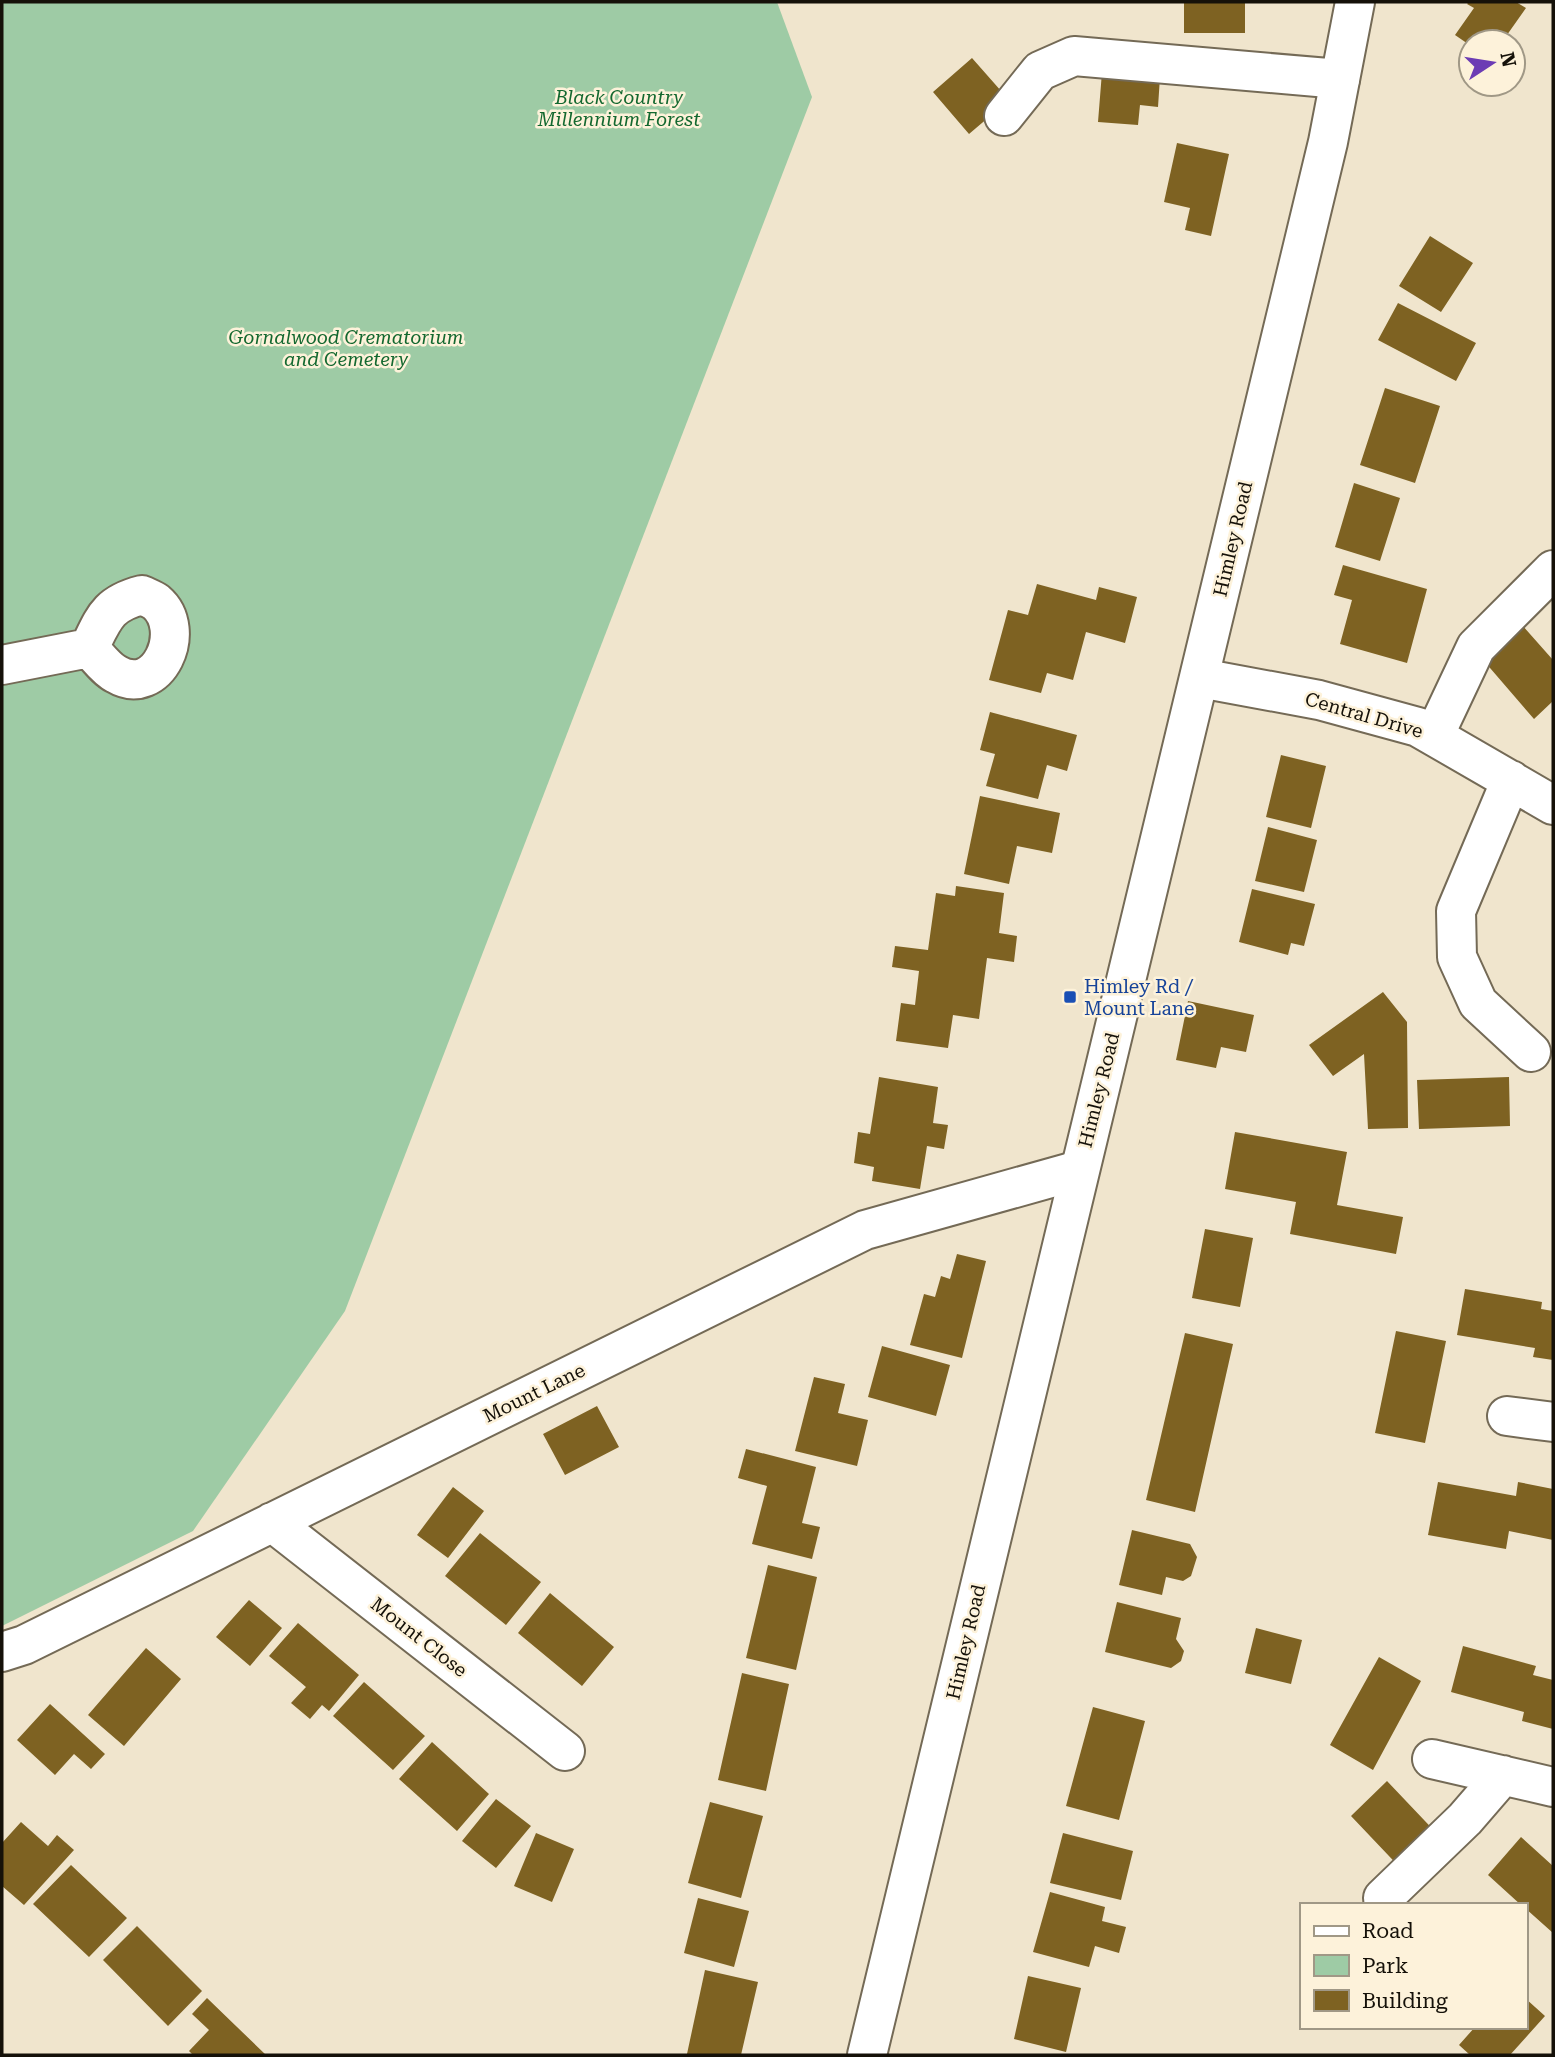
<svg xmlns="http://www.w3.org/2000/svg" width="1555" height="2057" viewBox="0 0 1555 2057" font-family="'Roboto Serif',serif">
	<style>
		.green { fill: #9ecba5 }
		.building { fill: #7e6222 }
		.lines { fill: none; stroke-linecap: round; stroke-linejoin: round }
		.minor-casing { stroke: #746a56; stroke-width: 42 }
		.major-casing { stroke: #746a56; stroke-width: 42 }
		.minor { stroke: #fff; stroke-width: 38 }
		.major { stroke: #fff; stroke-width: 38 }
		.transit-dot { fill: #1a4fb4; stroke: #fdf2da; stroke-width: 2.5 }
		.labels { text-anchor: middle; dominant-baseline: central; stroke-width: 5; stroke-linejoin: round; paint-order: stroke }
		.park-label { font-size: 19px; font-style: italic; fill: #13682f; stroke: #fdf2da }
		.street-label { font-size: 19px; fill: #151109; stroke: #fdf2da }
		.transit-label { font-size: 19px; fill: #164399; stroke: #fdf2da; text-anchor: start }
	</style>
	<rect width="100%" height="100%" fill="#f0e5cd"/>
	<!-- green -->
	<path class="green" d="M2 2H777L812 97 345 1311 193 1531 2 1626Z"/>
	<!-- building -->
	<path class="building" d="M1184 2H1245V33H1184Z
		M1469 2H1516L1526 8 1502 42H1471V46L1455 35 1474 8 1467 4Z
		M972 58 1009 100 969 134 933 92Z
		M1102 72 1160 77 1158 107 1140 105 1138 125 1098 122Z
		M1177 143 1229 154 1211 236 1185 230 1190 208 1164 202Z
		M1430 236 1473 263 1441 312 1399 286Z
		M1398 303 1476 343 1456 381 1378 340Z
		M1385 388 1440 406 1415 483 1360 465Z
		M1354 483 1400 498 1380 561 1335 547Z
		M1343 565 1427 589 1407 663 1340 644 1352 600 1334 595Z
		M1037 584 1096 600 1099 587 1137 597 1125 643 1086 632 1073 680 1047 673 1041 693 989 680 1008 610 1028 615Z
		M1523 626 1553 660V701L1534 719 1484 661Z
		M990 712 1077 735 1067 771 1047 765 1038 799 986 786 995 754 980 750Z
		M1281 755 1326 766 1311 828 1266 817Z
		M980 796 1060 813 1052 853 1017 846 1009 884 964 874Z
		M1268 827 1317 840 1304 892 1255 881Z
		M956 886 1004 893 999 933 1017 936 1014 962 987 958 979 1019 953 1015 948 1048 896 1041 901 1003 915 1005 919 971 892 967 895 946 928 950 936 893 955 896Z
		M1252 889 1315 904 1304 946 1291 943 1288 955 1239 942Z
		M1383 992 1407 1022 1408 1128 1368 1129 1364 1054 1333 1076 1309 1045Z
		M1188 1001 1254 1015 1246 1052 1221 1047 1216 1068 1176 1060Z
		M879 1077 938 1087 933 1123 948 1125 944 1149 927 1146 920 1189 872 1181 874 1167 854 1163 858 1132 870 1134Z
		M1509 1077 1510 1126 1419 1129 1417 1080Z
		M1235 1132 1347 1152 1337 1205 1403 1217 1396 1254 1290 1234 1296 1202 1225 1189Z
		M1205 1229 1253 1238 1240 1307 1192 1298Z
		M957 1254 986 1261 962 1358 910 1345 924 1294 935 1297 941 1276 950 1279Z
		M1465 1289 1542 1302 1541 1309 1553 1311V1360L1533 1357 1535 1348 1457 1335Z
		M1396 1331 1446 1341 1425 1443 1375 1433Z
		M1185 1333 1233 1344 1195 1512 1146 1500Z
		M882 1346 950 1365 936 1416 868 1397Z
		M814 1377 845 1384 838 1413 868 1420 857 1466 795 1451Z
		M597 1406 619 1447 565 1475 543 1434Z
		M746 1449 816 1467 802 1523 820 1527 812 1559 752 1544 767 1486 738 1478Z
		M1438 1482 1516 1496 1518 1482 1553 1489V1540L1509 1531 1506 1549 1428 1535Z
		M453 1487 484 1511 448 1558 417 1535Z
		M1132 1530 1190 1544 1197 1557 1191 1576 1183 1581 1166 1577 1162 1595 1119 1585Z
		M480 1533 541 1582 506 1625 445 1576Z
		M768 1565 817 1577 796 1670 746 1658Z
		M550 1593 614 1647 582 1686 518 1633Z
		M249 1600 282 1628 250 1666 216 1637Z
		M1117 1602 1181 1618 1176 1639 1184 1651 1181 1661 1171 1668 1105 1652Z
		M298 1623 359 1675 329 1711 322 1705 310 1719 291 1703 306 1687 269 1656Z
		M1256 1628 1302 1640 1291 1684 1245 1673Z
		M1463 1646 1536 1666 1533 1675 1553 1680V1729L1522 1721 1524 1712 1451 1692Z
		M146 1648 181 1679 124 1746 88 1715Z
		M1379 1657 1421 1681 1373 1770 1330 1745Z
		M742 1673 789 1684 766 1791 718 1780Z
		M364 1682 425 1736 393 1770 333 1716Z
		M50 1704 105 1754 91 1769 74 1754 55 1775 17 1740Z
		M1093 1707 1145 1721 1119 1820 1066 1806Z
		M432 1742 489 1794 457 1831 399 1779Z
		M1387 1781 1443 1840 1407 1875 1351 1816Z
		M496 1799 531 1826 496 1868 462 1841Z
		M710 1802 763 1816 741 1898 688 1883Z
		M21 1822 48 1846 57 1835 74 1850 24 1905 2 1886V1843Z
		M536 1833 574 1849 552 1902 514 1886Z
		M1063 1833 1133 1851 1121 1900 1050 1883Z
		M1521 1837 1553 1866V1933L1525 1908V1905H1521L1488 1875Z
		M71 1865 127 1918 89 1957 33 1904Z
		M1050 1892 1105 1907 1102 1921 1126 1927 1119 1953 1095 1946 1089 1967 1033 1952Z
		M698 1898 749 1911 734 1967 684 1953Z
		M137 1926 202 1991 168 2026 103 1960Z
		M705 1970 758 1982 741 2055 687 2054Z
		M1028 1976 1081 1988 1066 2052 1014 2039Z
		M207 1998 266 2055H193L189 2051 209 2030 192 2014Z
		M1525 1998 1545 2016 1510 2055H1470L1459 2045 1475 2027H1525Z"/>
	<g class="lines">
		<!-- minor casing -->
		<g class="minor-casing">
			<path id="minor" d="M1004 116 1040 71 1074 56 1340 79
				M142 595C146 597 152 599 156 602 189 630 158 699 116 674 106 669 97 656 89 648 104 618 107 604 142 595Z
				M2 665 89 648
				M1200 678 1319 700 1418 727 1553 805
				M1434 736 1476 647 1553 570
				M1511 780 1456 911 1457 957 1478 1003 1531 1052
				M1507 1416 1553 1422
				M272 1522 565 1751
				M2 1652 24 1645 865 1230 1079 1170
				M1432 1759 1553 1787
				M1383 1898 1465 1819 1503 1775"/>
		</g>
		<!-- major casing -->
		<g class="major-casing">
			<path id="major" d="M867 2055 1328 142 1355 2"/>
		</g>
		<!-- minor -->
		<use href="#minor" class="minor"/>
		<!-- major -->
		<use href="#major" class="major"/>
	</g>
	<!-- markers -->
	<rect class="transit-dot" x="1063" y="990" width="14" height="14" rx="3.5"/>
	<g class="labels">
		<!-- park labels -->
		<g class="park-label">
			<text x="619" y="97">Black Country<tspan x="619" dy="22">Millennium Forest</tspan></text>
			<text x="346" y="337">Gornalwood Crematorium<tspan x="346" dy="22">and Cemetery</tspan></text>
		</g>
		<!-- street labels -->
		<g class="street-label">
			<text transform="translate(1233 539) rotate(-77)">Himley Road</text>
			<text transform="translate(1364 715) rotate(16)">Central Drive</text>
			<text transform="translate(1099 1090) rotate(-76)">Himley Road</text>
			<text transform="translate(534 1393) rotate(-26)">Mount Lane</text>
			<text transform="translate(419 1637) rotate(38)">Mount Close</text>
			<text transform="translate(966 1642) rotate(-77)">Himley Road</text>
		</g>
		<!-- transit labels -->
		<g class="transit-label">
			<text x="1084" y="986">Himley Rd /<tspan x="1084" dy="22">Mount Lane</tspan></text>
		</g>
	</g>
	<!-- border -->
	<rect width="1555" height="2057" fill="none" stroke="#151109" stroke-width="7"/>
	<!-- legend -->
	<rect x="1300" y="1903" width="228" height="126" fill="#fdf2da" stroke="#a09886" stroke-width="2"/>
	<rect x="1314" y="1926" width="35" height="10" fill="#ffffff" stroke="#a09886" stroke-width="2"/>
	<text x="1362" y="1938" font-size="21" fill="#151109">Road</text>
	<rect x="1314" y="1955" width="35" height="21" fill="#9ecba5" stroke="#a09886" stroke-width="2"/>
	<text x="1362" y="1973" font-size="21" fill="#151109">Park</text>
	<rect x="1314" y="1990" width="35" height="21" fill="#7e6222" stroke="#a09886" stroke-width="2"/>
	<text x="1362" y="2008" font-size="21" fill="#151109">Building</text>
	<!-- north arrow -->
	<g transform="translate(1492 63) rotate(78)"><circle r="33" fill="#fdf2da" stroke="#a09886" stroke-width="2"/>
	<path d="M0-5L12 26L0 18L-12 26Z" fill="#6c3cb4"/>
	<text y="-10" font-size="19" font-weight="bold" text-anchor="middle" fill="#151109">N</text>
	</g>
</svg>
